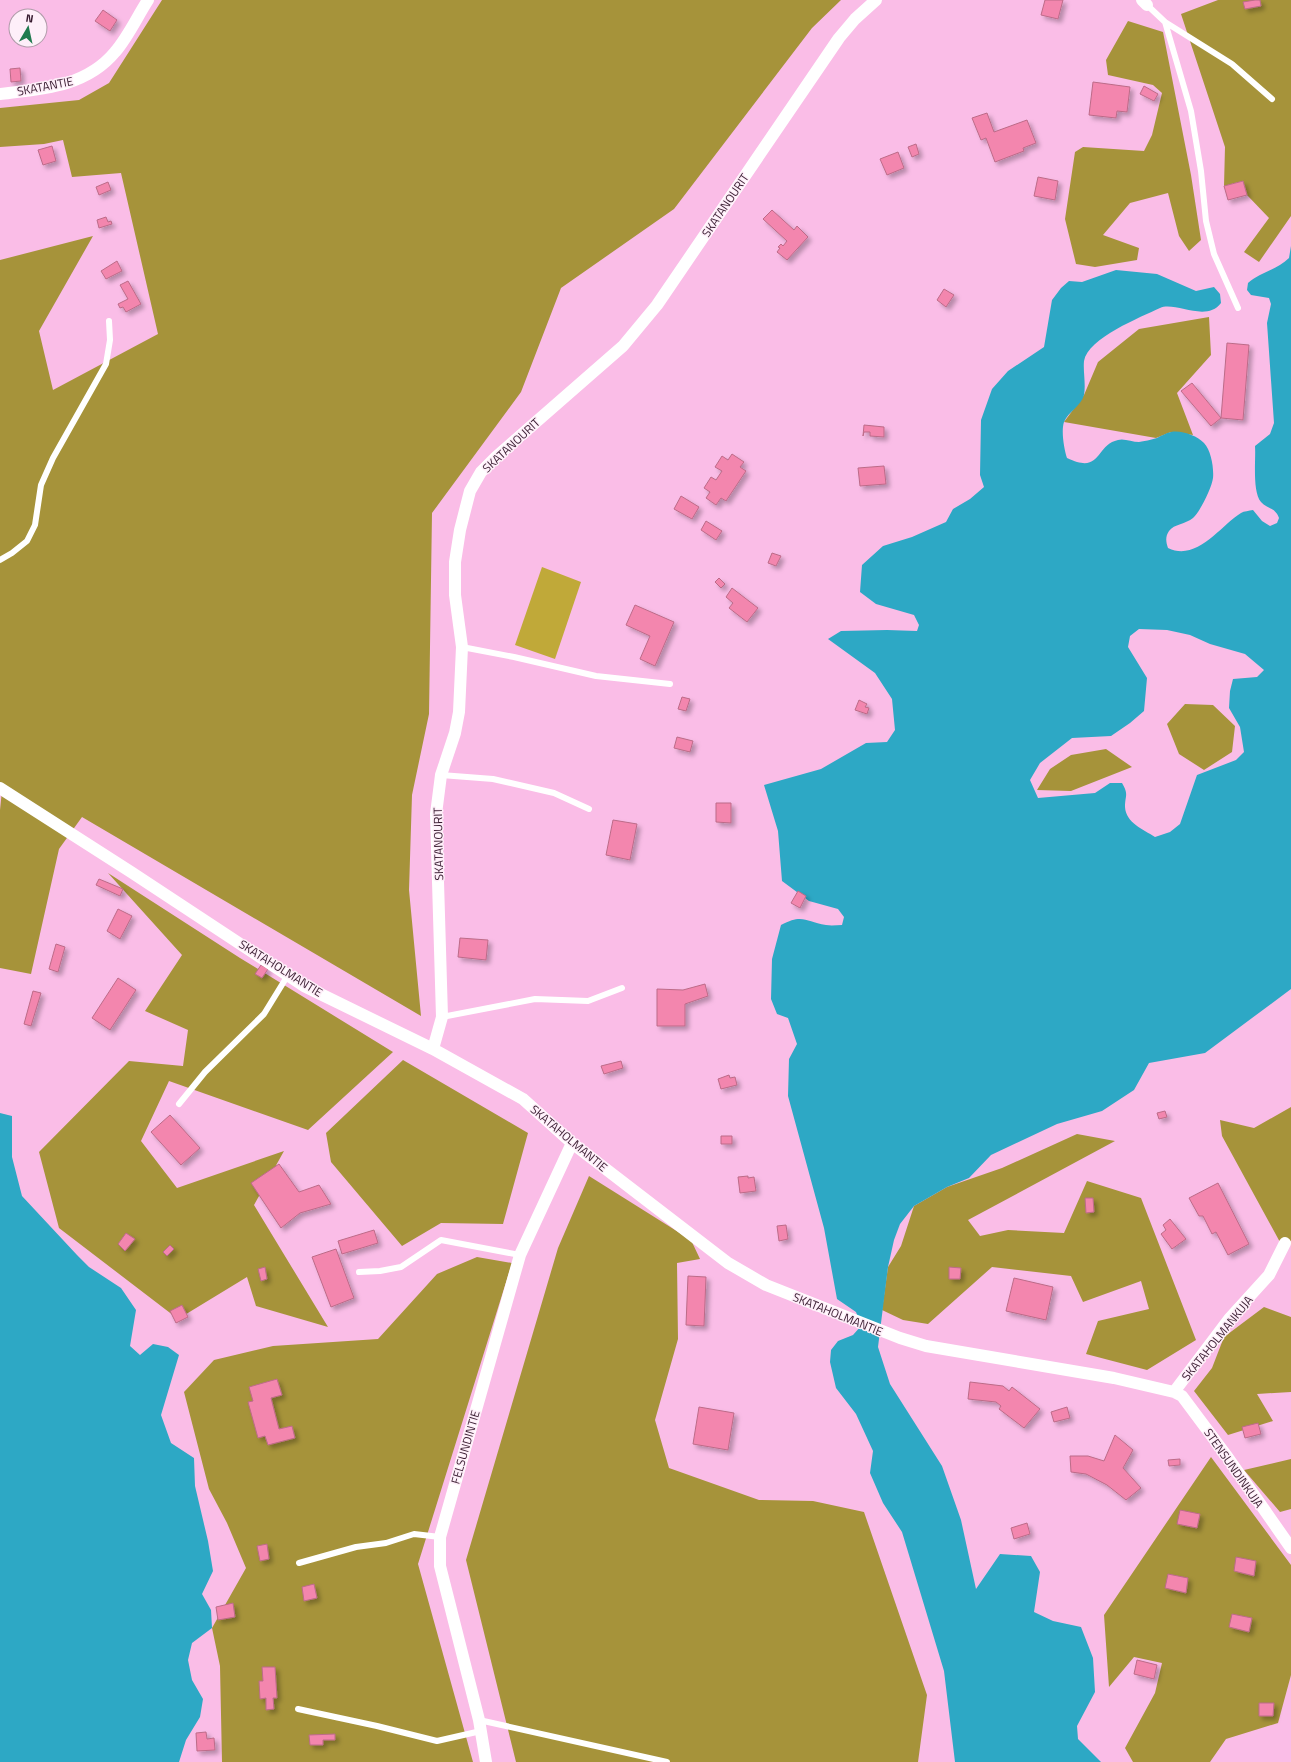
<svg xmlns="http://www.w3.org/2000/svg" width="1291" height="1762" viewBox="0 0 1291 1762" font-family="'Titillium Web',sans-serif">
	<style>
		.green { fill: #c0a939 }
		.forest { fill: #a6933a }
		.water { fill: #2da8c5; fill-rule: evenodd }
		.building { fill: #f386ae; stroke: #bc6b88; filter: url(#shadow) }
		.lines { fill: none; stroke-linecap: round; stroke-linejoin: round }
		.service { stroke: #fff; stroke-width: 6 }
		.minor { stroke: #fff; stroke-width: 12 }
		.labels { text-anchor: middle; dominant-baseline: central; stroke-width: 3; stroke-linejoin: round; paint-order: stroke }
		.street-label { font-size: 12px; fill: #381c30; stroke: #feeff9 }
	</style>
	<defs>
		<filter id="shadow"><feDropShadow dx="3.5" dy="3.5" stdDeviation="2" flood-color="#0004"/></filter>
	</defs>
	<rect width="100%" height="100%" fill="#fabde7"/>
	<!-- green -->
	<path class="green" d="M542 567 581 582 555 659 515 645Z"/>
	<!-- forest -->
	<path class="forest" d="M162 0H841L812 28 674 209 561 288 521 392 432 513 429 714 412 795 409 890 421 1016 82 817 59 849 31 974 0 968V810L2 790 0 787V260L93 236 39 331 53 390 158 334 121 173 72 177 63 140 44 144 0 147V108L79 100 109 83Z
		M1218 0H1291V216L1259 262 1244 252 1269 218 1247 195 1243 181 1224 186 1225 147 1181 14Z
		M1128 21 1163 32 1191 175 1201 240 1189 251 1179 236 1168 193 1130 203 1103 235 1139 248 1137 260 1095 267 1076 264 1065 219 1075 152 1083 147 1144 151 1152 135 1162 93 1153 85 1108 75 1106 60Z
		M1209 317 1211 355 1177 393 1193 435 1171 432 1156 438 1064 422 1084 395 1098 362 1139 329Z
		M1185 704 1213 705 1235 726 1232 752 1204 770 1179 754 1167 724Z
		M1106 749 1132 767 1071 791 1037 790 1050 769 1071 755Z
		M108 873 240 958 393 1052 308 1130 169 1081 141 1141 177 1188 284 1151 254 1205 328 1327 256 1306 247 1277 178 1319 59 1228 39 1152 129 1061 183 1066 188 1030 145 1011 182 955Z
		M403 1060 528 1133 503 1224 441 1223 402 1246 331 1162 326 1133Z
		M1291 1107V1241L1281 1244 1222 1136 1220 1120 1254 1128Z
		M1077 1134 1115 1141 968 1220 980 1236 1008 1230 1064 1233 1087 1181 1141 1198 1196 1340 1147 1370 1086 1354 1098 1321 1149 1309 1141 1281 1083 1302 1071 1276 992 1267 928 1324 903 1320 882 1310 888 1267 901 1246 914 1206 947 1187 1002 1168Z
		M589 1176 691 1240 700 1259 677 1263 678 1339 655 1420 669 1468 759 1500 813 1501 864 1512 927 1695 918 1762H516L466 1560 558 1248Z
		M477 1257 512 1263 418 1564 473 1762H222L220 1666 212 1628 246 1568 227 1523 209 1489 184 1392 214 1360 273 1346 378 1339 437 1274Z
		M1264 1307 1291 1317V1392L1257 1394 1273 1421 1228 1435 1194 1391 1212 1368 1224 1337Z
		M1211 1457 1291 1565V1675L1278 1723 1226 1739 1210 1762H1133L1125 1748 1155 1693 1162 1663 1134 1657 1109 1687 1104 1615Z
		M1291 1459V1509L1280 1512 1244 1470Z"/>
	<!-- water -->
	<path class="water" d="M1291 246V989L1205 1053 1149 1063 1134 1090 1102 1111 1057 1124 991 1155 969 1178 947 1187 914 1206 900 1224 894 1240 888 1267 878 1347 890 1384 942 1466 961 1520 976 1589 1000 1554 1031 1556 1040 1572 1034 1612 1053 1621 1081 1627 1093 1658 1095 1692 1077 1726 1078 1739 1101 1762H955L944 1671 902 1532 883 1503 870 1473 873 1451 856 1414 836 1388 830 1362 831 1350 838 1341 853 1335 861 1326 856 1312 837 1299 824 1228 788 1096 789 1059 797 1044 788 1018 777 1014 771 999 772 959 781 925C803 913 806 922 826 925 832 926 837 925 842 925L844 917 838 909 809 901 782 881 778 831 764 785 821 769 866 743 887 742 895 730 892 699 875 673 828 639 841 631 887 630 917 631 919 625 914 615 876 604 860 592 862 565 883 546 912 537 946 522 953 509 970 499 984 487 980 475 981 420 992 389 1008 371 1044 347 1052 300 1061 288 1069 281 1082 282 1116 270 1157 274 1196 291 1214 287 1220 294 1221 303C1206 323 1175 301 1160 308 1141 317 1088 338 1084 361 1083 372 1086 384 1084 395 1081 406 1068 412 1064 422 1061 431 1064 449 1067 458 1102 475 1095 445 1118 440 1124 438 1132 442 1139 442 1144 441 1151 440 1157 438 1161 436 1166 433 1171 432 1182 430 1197 436 1204 443 1211 450 1214 468 1213 478 1212 487 1200 512 1193 518 1186 524 1174 524 1169 531 1165 537 1166 542 1168 548 1197 562 1220 526 1241 513 1244 511 1249 511 1253 510L1262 521 1270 526 1277 523 1279 518C1275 507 1267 509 1261 502 1252 491 1256 460 1255 446L1270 434 1274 423 1267 323 1271 304 1269 298 1251 295 1247 290 1248 283C1260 272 1277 270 1289 258ZM1139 629 1167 630 1190 635 1210 644 1245 654 1264 670 1257 677 1233 679 1230 691 1229 708 1240 727 1244 752 1236 760 1197 775 1180 824 1170 832 1155 837C1143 829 1126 823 1125 807 1125 795 1129 795 1122 783H1110L1095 793 1038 798 1030 780 1040 763 1072 738 1111 736 1130 723 1144 711 1147 678 1128 647 1130 636Z
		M0 1113 12 1116V1157L22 1196 77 1255 89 1267 121 1288 136 1310 130 1346 140 1355 153 1344 168 1347 179 1355 161 1415 171 1443 194 1458 195 1486 208 1541 213 1571 202 1594 211 1610 212 1628 192 1643 188 1660 192 1680 203 1699 200 1717 186 1740 179 1762H0Z"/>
	<!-- building -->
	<path class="building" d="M1045 0H1063L1058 19 1041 15Z
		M1255 0H1260L1261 6 1245 9 1243 2Z
		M103 10 117 20 110 31 95 21Z
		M20 68 21 81 11 82 10 69Z
		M1093 82 1130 87 1127 112 1117 111 1116 118 1089 115Z
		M1144 86 1158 94 1154 101 1140 94Z
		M987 113 994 132 1027 120 1036 143 1023 148 1024 151 995 162 986 138 981 140 972 118Z
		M916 144 919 154 912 157 908 147Z
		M52 146 56 161 43 165 38 150Z
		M898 152 904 168 887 175 880 159Z
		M1038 177 1058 181 1055 200 1034 196Z
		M1243 181 1247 195 1228 200 1224 186Z
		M108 182 111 190 99 195 96 187Z
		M772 210 794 230 797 226 808 237 787 260 777 252 780 248 778 247 781 244 783 246 787 241 763 219Z
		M106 217 108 222 111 221 112 224 99 228 97 220Z
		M117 261 122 271 106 279 101 271Z
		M128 281 141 304 126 312 123 307 120 308 118 304 128 299 120 285Z
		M944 289 954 295 946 307 937 300Z
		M1227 343 1249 345 1243 420 1221 418Z
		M1192 383 1221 418 1211 426 1181 391Z
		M864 425 884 427V437L870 436V432H864L863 436Z
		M732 454 744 462 740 467 746 471 726 501 721 498 716 505 706 498 710 492 704 488 711 477 716 480 722 471 715 467 722 456 728 460Z
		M884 466 886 484 860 486 858 468Z
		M681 496 699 507 692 519 674 509Z
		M706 521 722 531 716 540 701 530Z
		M772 553 781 556 776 566 768 563Z
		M719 578 725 584 721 588 715 582Z
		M732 588 758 608 747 622 729 608 733 603 726 597Z
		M635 605 674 622 655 666 640 659 650 636 626 625Z
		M682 697 690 699 686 711 678 709Z
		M859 700 867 704 865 707 869 708 867 714 855 710Z
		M677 737 693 741 690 752 674 748Z
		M716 803H731V823L716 822Z
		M613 820 637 824 630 860 606 855Z
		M99 879 123 889 120 896 96 885Z
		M798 891 806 896 800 908 791 903Z
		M118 909 132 916 120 939 107 931Z
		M460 938 488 940 486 960 458 957Z
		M56 944 65 947 58 972 49 969Z
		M261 965 268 969 262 978 255 974Z
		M118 978 136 990 110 1030 92 1018Z
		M705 984 708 996 685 1004V1026H657V989L683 990Z
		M33 991 41 993 31 1026 24 1024Z
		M621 1061 623 1068 604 1074 601 1066Z
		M729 1075 730 1078 735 1077 737 1085 721 1089 718 1079Z
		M1165 1111 1167 1117 1159 1119 1157 1113Z
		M170 1115 200 1148 181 1165 151 1132Z
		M721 1136H732V1144H721Z
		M279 1164 299 1192 319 1185 331 1204 300 1213 281 1228 251 1183Z
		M748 1176V1178L754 1177 756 1191 740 1193 738 1177Z
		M1218 1183 1249 1244 1228 1255 1216 1232 1212 1234 1203 1216H1199L1189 1198Z
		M1085 1198H1093L1094 1212 1086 1213Z
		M1170 1219 1186 1239 1172 1249 1161 1234 1166 1230 1163 1225Z
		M786 1225 788 1239 779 1241 777 1226Z
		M374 1230 378 1243 342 1254 338 1241Z
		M126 1233 135 1239 125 1251 118 1244Z
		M170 1245 174 1249 167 1256 163 1252Z
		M336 1249 354 1298 331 1307 312 1257Z
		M265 1267 267 1279 261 1281 258 1269Z
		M949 1267 961 1268 960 1279H949Z
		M688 1276 706 1277 704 1326 686 1325Z
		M1014 1278 1053 1287 1046 1320 1006 1311Z
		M182 1305 188 1317 176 1323 170 1311Z
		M277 1379 282 1395 271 1398 279 1429 292 1426 295 1438 268 1445 265 1436 258 1438 248 1402 253 1401 249 1387Z
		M970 1382 1003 1386 1009 1391 1012 1387 1040 1409 1024 1428 999 1409 1001 1406 996 1402 968 1399Z
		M699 1407 734 1413 728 1450 693 1444Z
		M1067 1407 1070 1418 1054 1422 1051 1412Z
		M1258 1423 1261 1434 1245 1438 1242 1427Z
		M1115 1435 1133 1450 1123 1468 1141 1488 1126 1500 1107 1485 1086 1474 1071 1472 1070 1456H1088L1104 1461Z
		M1180 1459V1465L1169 1466 1168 1460Z
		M1180 1510 1200 1514 1197 1528 1177 1524Z
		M1027 1523 1030 1534 1014 1539 1011 1528Z
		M267 1544 269 1559 260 1561 257 1546Z
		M1236 1557 1256 1561 1254 1576 1234 1571Z
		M1168 1574 1188 1578 1186 1593 1165 1588Z
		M314 1584 317 1598 304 1601 302 1587Z
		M233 1603 235 1617 218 1620 216 1607Z
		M1232 1614 1252 1618 1249 1632 1229 1627Z
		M1137 1660 1157 1665 1154 1679 1134 1674Z
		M262 1667H275L277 1698H273L274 1709 266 1710V1698L260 1699 259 1681H263Z
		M1259 1703H1274L1273 1716H1259Z
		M206 1732 207 1739 214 1738 215 1750 197 1751 196 1733Z
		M335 1734V1740H323V1745H310L309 1735Z"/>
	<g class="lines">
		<!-- service -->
		<path class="service" d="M1147 5 1165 22 1232 64 1272 99
			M1165 22 1191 111 1201 171 1206 221 1214 254 1238 308
			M0 560 12 553 27 541 35 525 41 485 53 458 106 364 110 340 109 321
			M462 647 514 657 596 676 670 684
			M441 775 493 779 554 793 589 809
			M442 1017 535 999 588 1001 622 988
			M179 1104 205 1072 264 1014 288 975
			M359 1272 380 1271 401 1267 441 1240 520 1255
			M299 1563 356 1547 386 1543 414 1534 440 1537
			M298 1709 377 1726 437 1741 481 1731
			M479 1720 667 1762"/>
		<!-- minor -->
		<path class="minor" d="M1142 0 1147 5
			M0 94C42 89 86 87 115 52 128 37 137 17 148 0
			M0 788 131 872 304 986 433 1049 523 1099 572 1143 728 1263 766 1285 900 1338 926 1346 1114 1378 1174 1392 1182 1396 1226 1455 1291 1548
			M433 1049 442 1017 436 814 441 775 455 733 459 712 462 647 455 595V562L460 530 470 491 481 472 496 457 623 346 657 305 839 38 855 19 876 0
			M1174 1392 1229 1319 1269 1275 1285 1243
			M486 1762 479 1720 440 1566V1537L520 1255 572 1143"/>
	</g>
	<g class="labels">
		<!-- street labels -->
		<g class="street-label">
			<text transform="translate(45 86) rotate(-11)">SKATANTIE</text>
			<text transform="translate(725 205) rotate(-56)">SKATANOURIT</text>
			<text transform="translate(511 445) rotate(-43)">SKATANOURIT</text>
			<text transform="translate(438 844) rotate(-91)">SKATANOURIT</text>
			<text transform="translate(281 968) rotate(32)">SKATAHOLMANTIE</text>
			<text transform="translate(569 1138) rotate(40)">SKATAHOLMANTIE</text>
			<text transform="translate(838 1314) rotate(22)">SKATAHOLMANTIE</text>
			<text transform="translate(1217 1338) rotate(-51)">SKATAHOLMANKUJA</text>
			<text transform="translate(465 1447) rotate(-74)">FELSUNDINTIE</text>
			<text transform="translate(1234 1468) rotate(55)">STENSUNDINKUJA</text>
		</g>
	</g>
	<!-- north arrow -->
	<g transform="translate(28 28) rotate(9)"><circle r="19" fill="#feeff9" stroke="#af9ba9"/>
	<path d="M0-3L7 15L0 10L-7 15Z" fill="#207a4f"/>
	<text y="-6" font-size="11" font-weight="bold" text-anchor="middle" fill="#381c30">N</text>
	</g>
</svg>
